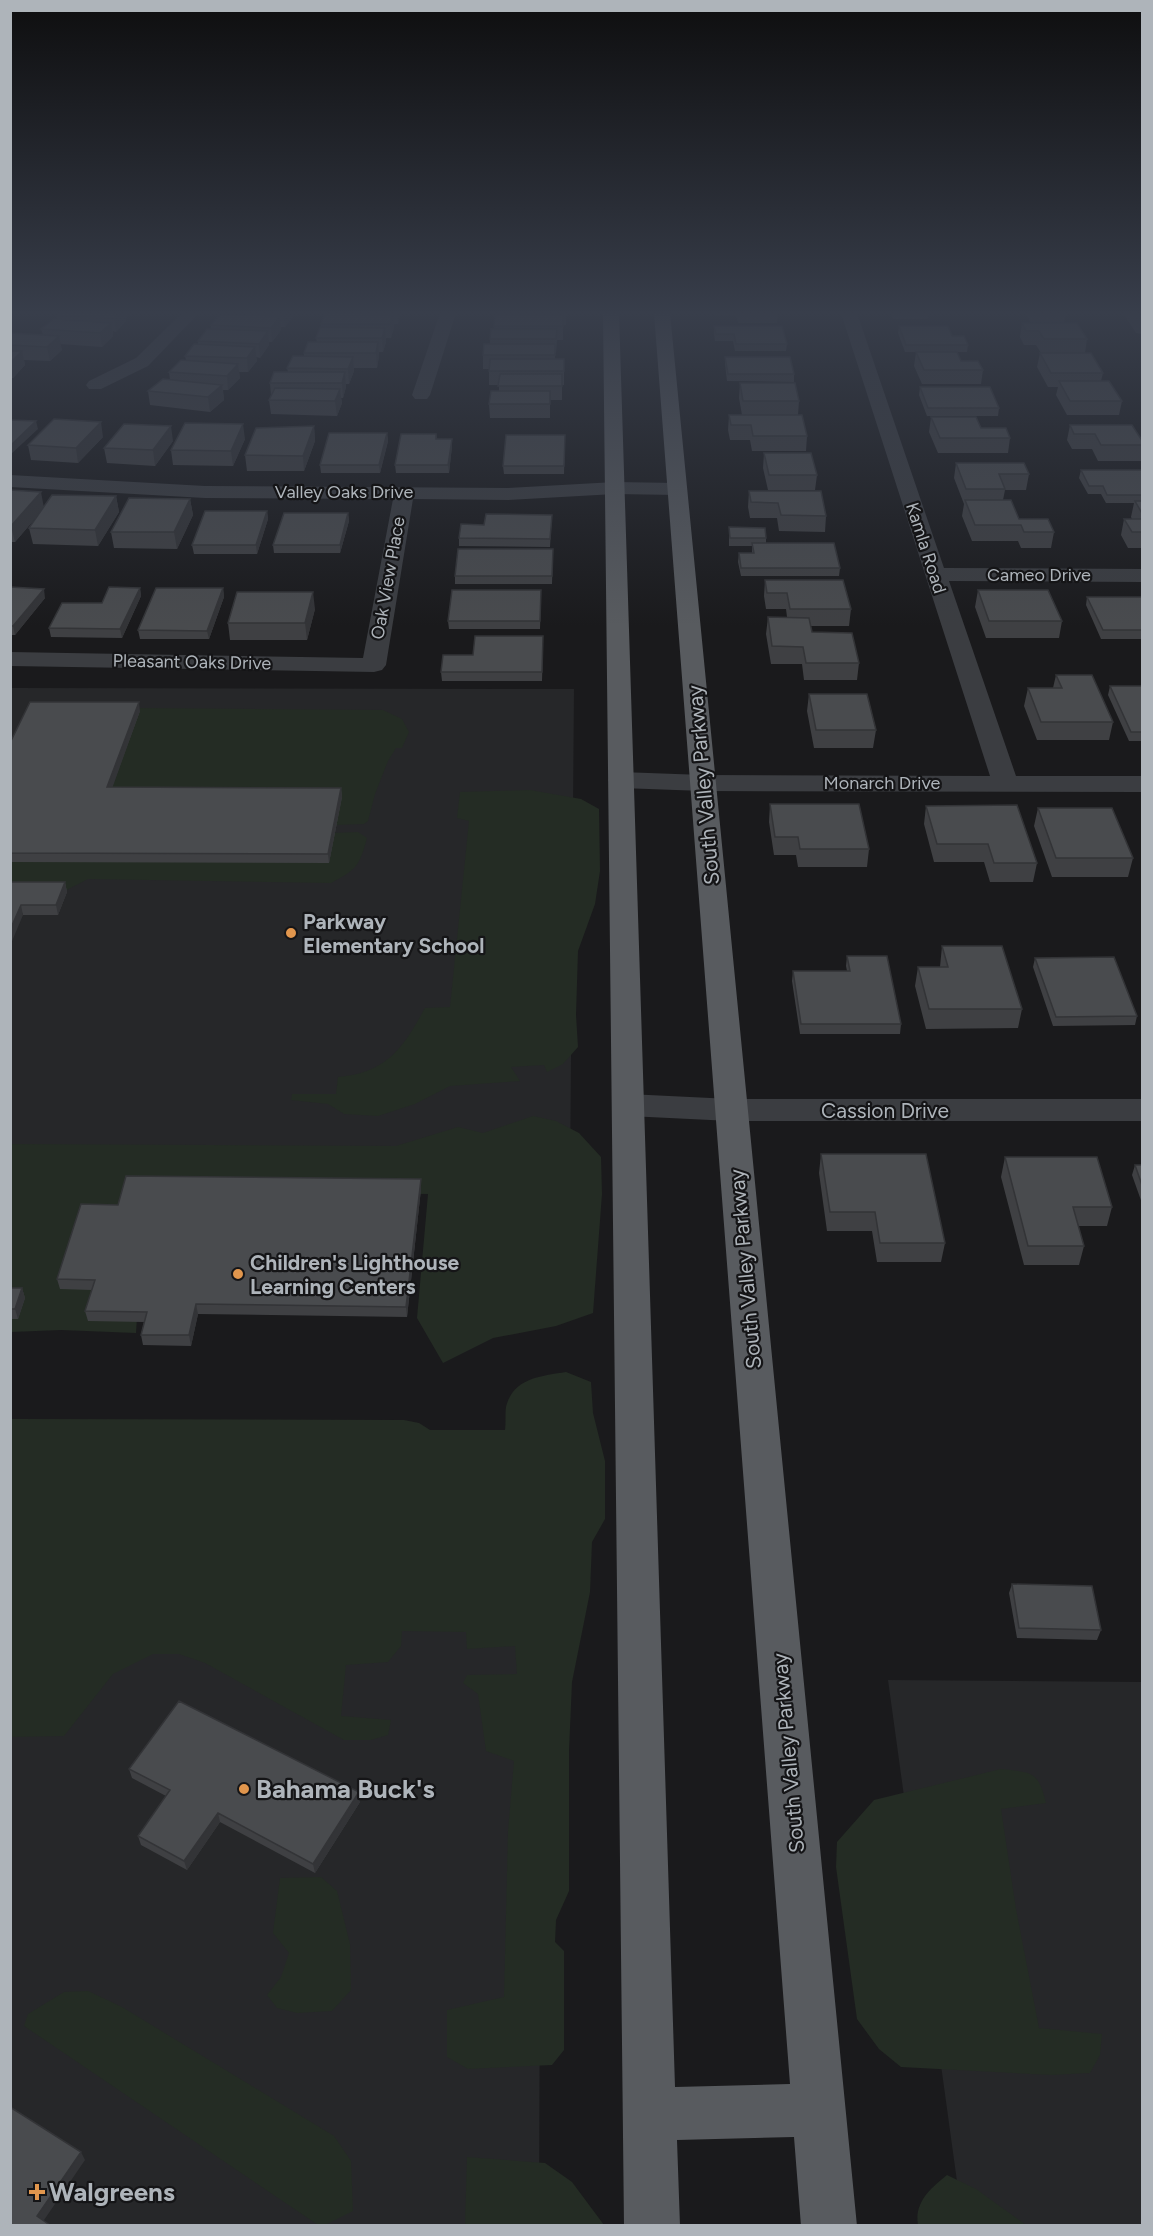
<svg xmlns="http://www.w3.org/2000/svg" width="1153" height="2236" viewBox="0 0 1153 2236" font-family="Figtree,sans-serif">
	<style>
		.built { fill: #262729 }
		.green { fill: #242c24 }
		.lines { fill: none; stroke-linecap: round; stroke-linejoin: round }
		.minor { fill: #3b3d41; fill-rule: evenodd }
		.major { fill: #585b5f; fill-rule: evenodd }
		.wall { fill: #3f4043 }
		.shaded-wall { fill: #333437 }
		.building { fill: #494b4e; stroke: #333437; stroke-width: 1.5 }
		.poi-dot { fill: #e1964d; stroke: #151517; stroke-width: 2 }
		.labels { text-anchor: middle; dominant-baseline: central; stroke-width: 4.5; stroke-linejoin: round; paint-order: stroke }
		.far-street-label { font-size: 18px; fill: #aeb4ba; stroke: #151517 }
		.street-label { font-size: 21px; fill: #aeb4ba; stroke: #151517 }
		.poi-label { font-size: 21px; font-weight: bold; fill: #aeb4ba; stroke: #151517; text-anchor: start }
		.near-poi-label { font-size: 26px; font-weight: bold; fill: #aeb4ba; stroke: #151517; text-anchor: start }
	</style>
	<rect width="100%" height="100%" fill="#1a1a1c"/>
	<!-- built -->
	<path class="built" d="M11 688 574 689 570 1181 11 1178Z
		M155 1613 541 1636 539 2225H11L10 1695Z
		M888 1680 1142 1682V2225H963Z"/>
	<!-- green -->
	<path class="green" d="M140 708 383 710 402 719 409 732 402 748H396L388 761 375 794 368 821 364 824 334 825 332 833 358 832 367 838C359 867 357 869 331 883L88 879 55 896H11L10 858 102 799Z
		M530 790 581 799 599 809 600 871 595 904 578 951 576 1015 578 1047 563 1064 547 1072 544 1065 511 1067 520 1081 450 1086 415 1104 378 1116 344 1114 328 1104 291 1100 292 1094H336L338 1077C387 1073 403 1048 425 1008L450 1007 469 821 457 818 460 792Z
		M533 1116 556 1121 579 1133 601 1157 602 1194 593 1313 556 1326 493 1338 443 1363 417 1318 428 1194 145 1190 136 1333 61 1330 11 1332 10 1144 396 1146 458 1127 483 1133Z
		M566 1372 591 1382 593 1413 605 1461V1519L592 1542 590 1592 572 1682 569 1751V1891L556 1920 555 1942 564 1951V2050L552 2065 468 2069 447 2057V2010L504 1997 508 1831 514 1761 486 1751 478 1694 463 1683 467 1675 517 1674 515 1646 467 1649 466 1632 402 1631 401 1646 388 1662 346 1665 341 1716 391 1720 388 1735 371 1740H344L205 1663 179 1654H153L113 1674 64 1736 11 1737V1419L404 1420 419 1423 430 1430H505C506 1423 505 1414 506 1407 513 1378 541 1376 566 1372Z
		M1001 1769C1032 1773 1038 1770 1046 1803L1001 1809 1016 1909 1039 2028 1102 2034 1100 2055 1090 2073 1051 2075 901 2067 879 2049 857 2019 836 1867 837 1842 874 1800Z
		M321 1877 337 1891 350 1944 351 1990 332 2011 297 2013 277 2008 267 1995 281 1977 289 1953 273 1933 280 1878Z
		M88 1991 122 2007 334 2136 351 2161 353 2211 325 2225H318L24 2026 28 2014 64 1992Z
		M467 2157 545 2163 572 2182 604 2225H465Z
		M947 2175 976 2189 1026 2225H918C914 2202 931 2188 947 2175Z"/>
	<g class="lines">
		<!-- minor -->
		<path class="minor" d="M182 313H199L148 366 101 389H89L86 385 89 381 136 358Z
			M440 313H456L430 395 427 399H415L412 395Z
			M841 313H857L944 568 1142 569V582L949 581 1016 776H1142V792L703 791 621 788 612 786 608 780 612 774 621 772 703 775 990 776Z
			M1123 313H1139L1142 318V334L1136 333Z
			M10 475 205 486 508 488 615 482 677 483 684 485 687 489 684 493 677 495 615 494 508 500 413 499 386 665 382 670 374 672 10 666V652L363 658 393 499 205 498 10 487Z
			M628 1094 731 1099H1142V1121H731L628 1116 616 1113 612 1105 616 1097Z"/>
		<!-- major -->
		<path class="major" d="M603 313H619L675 2087 790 2084 654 313H670L857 2226H801L794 2137 677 2140 680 2226H624Z"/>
	</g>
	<!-- wall -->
	<path class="wall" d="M60 313H130L125 318 126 321 116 332 113 331V336L102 347 60 344 62 350 50 361 24 360 25 365 13 378H10V333L43 335 41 329 58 319 57 316Z
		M226 313H294V315L285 327H281V330L272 342H269V345L260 358 256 357 257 361 248 372H239L240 378 228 390H223L224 400 210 412 150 405 148 391 170 380 169 372 186 360 185 356 198 345V341L211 329V325Z
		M340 313H400L398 324H394V327L391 338H386V342L383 352H379V356L377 368H354V371L349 384H346V387L343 398H341L342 403 337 416 271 414 269 400 271 396 270 383 288 372 287 368 304 357V353L317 342 316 338 321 327V324Z
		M498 313H566V325H563V340H557L556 353H555V359H564V385H562V400H550V418H490L489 404 499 391V385H489V369H483V355L490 344V339L494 329V326Z
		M714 313H778L777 323H738L736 315H714Z
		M891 313H929L928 319H893Z
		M1025 313H1066L1064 323 1087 339 1085 353 1103 373 1101 381 1122 401 1119 415H1067L1056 395 1058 387H1048L1037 367 1040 353H1041L1036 345H1024L1020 337 1022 323H1031Z
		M714 326 787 344 786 351H735L733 341H715L714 333Z
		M899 326 952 336 968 345 967 352H905L898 333Z
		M916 352 961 361 983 370 981 384H922L914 366Z
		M725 357 794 374V382L727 381 725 364Z
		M740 383 799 401 798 415 807 436 806 451H752L750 440H730L728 430 729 415H742L739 398Z
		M920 387 999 408 998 416H927L919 395Z
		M931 417 981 428 1010 438 1008 453H938L929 432Z
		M1070 425 1143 442V454L1141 461H1098L1092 449H1072L1067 440Z
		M314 426 315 441 304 471H247L245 455Z
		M387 433 388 441 380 473H321L320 465Z
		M436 434 437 439 452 446 449 473H396L395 465Z
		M565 435 564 474H504L503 466Z
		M103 437 78 463 31 460 28 445Z
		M245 439 233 466 173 465 171 450Z
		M173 441 155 466 107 463 104 448Z
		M764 453 817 475 815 490H768L763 468Z
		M956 463 1029 474 1026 490H1005L1003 500 1019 519 1054 532 1051 548H1021L1018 541H972L962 516 964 504 954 478Z
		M1081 470H1143V548H1128L1121 535 1124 519H1132L1131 517 1134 503H1106L1101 494H1088L1079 478Z
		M10 490 44 506 116 496 119 512 98 546 33 544 29 528 39 514 15 542H10Z
		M749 491 826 516 825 532 779 531 777 518H750L748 507Z
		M190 499 193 515 177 549 114 548 111 532Z
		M267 511 268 519 257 554H194L192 545Z
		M348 513 349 521 340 553H274L273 545Z
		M552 515 550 547 459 546V538L484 525Z
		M729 527 766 538V543L840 568 839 576H741L738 562 739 553H752V546H729Z
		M553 549 552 584H455V576Z
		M765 580 851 609 849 626H810L812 632 859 663 857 680H804L802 664H771L766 634 768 617H787L786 609H766L764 596Z
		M10 587 45 598 15 635H10Z
		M140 588 141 596 122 638 51 637 49 628Z
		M223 588 224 597 209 639H140L138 630Z
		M978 590 1062 621 1059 638H986L975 607Z
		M1087 597H1143V639H1101L1086 605Z
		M541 598 540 629H449L448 621Z
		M315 609 307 640H230L228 623Z
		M543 645 542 681H442L441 672 473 655Z
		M1056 675 1113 722 1109 740H1037L1024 706 1028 688H1053Z
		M1110 686H1143V741H1129L1108 695Z
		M809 694 876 730 873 748H814L807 711Z
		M140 711 112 787 341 788 342 797 329 863 10 862V743Z
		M770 804 869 849 867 867H798L796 855H774L769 822Z
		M926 806 1037 863 1033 882H990L984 862H934L924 824Z
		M1038 808 1133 858 1128 877H1052L1034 826Z
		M10 882H65L67 892 58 915H23Z
		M942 946 1022 1009 1018 1028 926 1029 915 986 918 967H940Z
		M847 956 901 1024 900 1034H800L792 981 793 971H847L846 966Z
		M1035 958 1137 1016 1135 1025 1053 1026 1033 967Z
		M821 1154 945 1243 941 1262H877L872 1231H827L819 1173Z
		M1005 1157 1112 1207 1107 1226H1078L1084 1246 1079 1265H1024L1001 1177Z
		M1135 1165H1143V1206L1132 1175Z
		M421 1189 407 1317 198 1314 191 1346 143 1345 141 1335 144 1322 88 1321 85 1311 92 1290 60 1289 57 1279 118 1205Z
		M10 1288H22L25 1298 18 1319H10Z
		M1012 1584 1101 1630 1097 1640 1017 1638 1009 1593Z
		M129 1769 360 1802 315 1873 220 1822 187 1870 141 1845 138 1836 166 1796 132 1778Z"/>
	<!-- shaded-wall -->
	<path class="shaded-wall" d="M118 313H124L126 321 116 332 114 318Z
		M125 313H130L126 318Z
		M283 313H294V315L285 327Z
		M397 313H400V314L398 324Z
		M393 314 394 327 391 338 390 324Z
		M280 316 281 330 272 342 271 328Z
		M111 323 113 336 102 347 100 333Z
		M385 328 386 342 383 352 382 338Z
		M268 331 269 345 260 358 259 344Z
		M59 336 62 350 50 361 47 347Z
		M378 342 379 356 377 368 376 353Z
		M255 347 257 361 248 372 247 358Z
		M22 351 25 365 13 378 10 363Z
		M353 357 354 371 349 384 348 369Z
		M238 364 240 378 228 390 227 376Z
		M345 372 346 387 343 398 342 383Z
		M222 385 224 400 210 412 208 397Z
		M340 389 342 403 337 416 335 401Z
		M36 421 38 429 10 455V446Z
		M101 422 103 437 78 463 76 448Z
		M243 424 245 439 233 466 231 451Z
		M171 426 173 441 155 466 153 450Z
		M314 426 315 441 304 471 303 456Z
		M387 433 388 441 380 473 379 465Z
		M452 439V446L449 473 448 465Z
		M41 492 44 508 15 542 11 526Z
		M116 496 119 512 98 546 95 530Z
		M190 499 193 515 177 549 174 532Z
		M267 511 268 519 257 554 256 545Z
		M348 513 349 521 340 553V545Z
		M140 588 141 596 122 638 120 629Z
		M223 588 224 597 209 639 207 631Z
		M44 589 45 598 15 635 13 626Z
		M313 592 315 609 307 640 305 623Z
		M139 702 140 711 109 797 107 787Z
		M341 788 342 797 329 863 328 854Z
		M65 882 67 892 58 915 56 905Z
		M21 905 23 915 10 946V930Z
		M421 1179V1189L407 1317 406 1307Z
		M22 1288 25 1298 18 1319 15 1309Z
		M196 1304 198 1314 191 1346 189 1335Z
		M359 1792 360 1802 315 1873 313 1864Z
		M218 1813 220 1822 187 1870 184 1861Z
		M81 2152 85 2160 42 2223 37 2216Z"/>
	<!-- building -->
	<path class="building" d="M60 313H118L114 318 57 316Z
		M325 313 393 314 390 324H321Z
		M221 314 280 316 271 328 211 325Z
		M495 315H563V326H494Z
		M54 319 111 323 100 333 41 329Z
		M1022 323H1077L1087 339H1044L1039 331H1026Z
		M714 326H782L787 344H736L734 334H716Z
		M899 326H948L952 336H964L968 345H906Z
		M320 327 385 328 382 338H316Z
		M207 329 268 331 259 344 198 341Z
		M491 329H557L556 339H490Z
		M10 333 59 336 47 347 10 345Z
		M308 342H378L376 353H304Z
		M194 344 255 347 247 358 185 356Z
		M484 344H555V355H483Z
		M10 351H22L10 363Z
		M916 352H957L961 361H978L983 370H924Z
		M1040 353H1091L1103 373H1051Z
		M293 356 353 357 348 369 287 368Z
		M725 357H790L794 374H728Z
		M490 359H564V371H489Z
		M181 360 238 364 227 376 169 372Z
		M274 372H345L342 383H270Z
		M500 374H562V386H498Z
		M163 379 222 385 208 397 148 391Z
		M1059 381H1109L1122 401H1070Z
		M740 383H795L799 401H743Z
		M920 387H990L999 408H928Z
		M275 388 340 389 335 401 269 400Z
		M491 391H550V404H489Z
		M729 415H802L807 436H753L751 425H731Z
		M931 417H976L981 428H1006L1010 438H940Z
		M54 419 101 422 76 448 28 445Z
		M10 420 36 421 10 446Z
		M185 423 243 424 231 451 171 450Z
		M124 424 171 426 153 450 104 448Z
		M1070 425H1132L1143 442V445H1101L1095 434H1074Z
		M314 426 303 456 245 455 256 428Z
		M329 433H387L379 465H320Z
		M401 434H436V439H452L448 465H395Z
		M506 435H565L564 466H503Z
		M764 453H811L817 475H769Z
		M956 463H1024L1029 474H999L1005 489H966Z
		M1081 470H1143V495H1107L1103 486H1089Z
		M10 490 41 492 11 526H10Z
		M749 491H821L826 516 781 515 778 503 751 502Z
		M52 495 116 496 95 530 29 528Z
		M129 498 190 499 174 532H111Z
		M965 500H1011L1019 519H1048L1054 532H1024L1021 525H975Z
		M1135 501H1143V515Z
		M205 511H267L256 545H192Z
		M284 513H348L340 545H273Z
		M486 514 552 515 550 539 459 538 461 524 484 525Z
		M1124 519H1143V532H1132Z
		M729 527 765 528 766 538H730Z
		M752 543H834L840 568H741L739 553H754Z
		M458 549H553L552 576H455Z
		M765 580H843L851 609H790L787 593H767Z
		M10 587 44 589 13 626H10Z
		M109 587 140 588 120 629 49 628 62 603H102Z
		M156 588H223L207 631 138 630Z
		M452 590H541L540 621H448Z
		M978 590H1048L1062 621H989Z
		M237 592H313L305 623H228Z
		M1087 597H1143V630H1103Z
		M768 617 809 618 812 632 852 633 859 663H806L803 647 772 646Z
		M475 636H543L542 672H441L443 655H473Z
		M1056 675H1092L1113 722H1041L1028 688H1062Z
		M1110 686H1143V732H1131Z
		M809 694H867L876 730H816Z
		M30 702H139L107 787 341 788 328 854 10 853V743Z
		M770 804H859L869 849H800L798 837H775Z
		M1017 805 1037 863H994L988 844H937L926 806Z
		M1038 808H1112L1133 858H1056Z
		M10 882H65L56 905H21L10 930Z
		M942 946H1002L1022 1009H929L918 967H948Z
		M847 956H887L901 1024H801L793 971H850Z
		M1114 957 1137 1016 1056 1017 1035 958Z
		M821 1154H926L945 1243H880L875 1212H830Z
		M1005 1157H1097L1112 1207H1073L1084 1246H1028Z
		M1135 1165H1143V1188Z
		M126 1176 421 1179 406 1307 196 1304 189 1335H141L147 1312 85 1311 95 1280 57 1279 81 1204 118 1205Z
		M10 1288H22L15 1309H10Z
		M1012 1584 1092 1586 1101 1630 1019 1628Z
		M179 1701 359 1792 313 1864 218 1813 184 1861 138 1836 170 1790 129 1769Z
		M10 2107 81 2152 37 2216 51 2226H10Z"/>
	<!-- sky -->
	<linearGradient id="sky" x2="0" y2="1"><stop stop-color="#0e0e0f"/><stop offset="0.5" stop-color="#383e4b"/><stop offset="1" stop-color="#383e4b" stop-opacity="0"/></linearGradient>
	<rect width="1153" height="626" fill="url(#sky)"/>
	<!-- markers -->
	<g class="poi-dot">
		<circle cx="291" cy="933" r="6"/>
		<circle cx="238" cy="1274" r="6"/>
		<circle cx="244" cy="1789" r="6"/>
		<path d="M34 2183h6v6h6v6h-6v6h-6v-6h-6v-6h6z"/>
	</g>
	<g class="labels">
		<!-- far-street labels -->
		<g class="far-street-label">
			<text x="344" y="492">Valley Oaks Drive</text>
			<text transform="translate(926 548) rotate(72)">Kamla Road</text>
			<text x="1039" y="575">Cameo Drive</text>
			<text transform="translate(388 578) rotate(-80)">Oak View Place</text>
			<text transform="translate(192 662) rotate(1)">Pleasant Oaks Drive</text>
			<text x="882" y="783">Monarch Drive</text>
		</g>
		<!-- street labels -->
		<g class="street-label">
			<text transform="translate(703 785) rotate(-95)">South Valley Parkway</text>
			<text x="885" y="1110">Cassion Drive</text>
			<text transform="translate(745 1269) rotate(-95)">South Valley Parkway</text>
			<text transform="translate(788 1753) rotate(-95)">South Valley Parkway</text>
		</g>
		<!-- poi labels -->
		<g class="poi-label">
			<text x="303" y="921">Parkway<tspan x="303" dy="24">Elementary School</tspan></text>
			<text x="250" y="1262">Children's Lighthouse<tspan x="250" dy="24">Learning Centers</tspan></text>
		</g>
		<!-- near-poi labels -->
		<g class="near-poi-label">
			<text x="256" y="1789">Bahama Buck's</text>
			<text x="49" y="2192">Walgreens</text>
		</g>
	</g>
	<!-- border -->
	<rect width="1153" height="2236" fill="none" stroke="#aeb4ba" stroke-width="24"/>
</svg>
